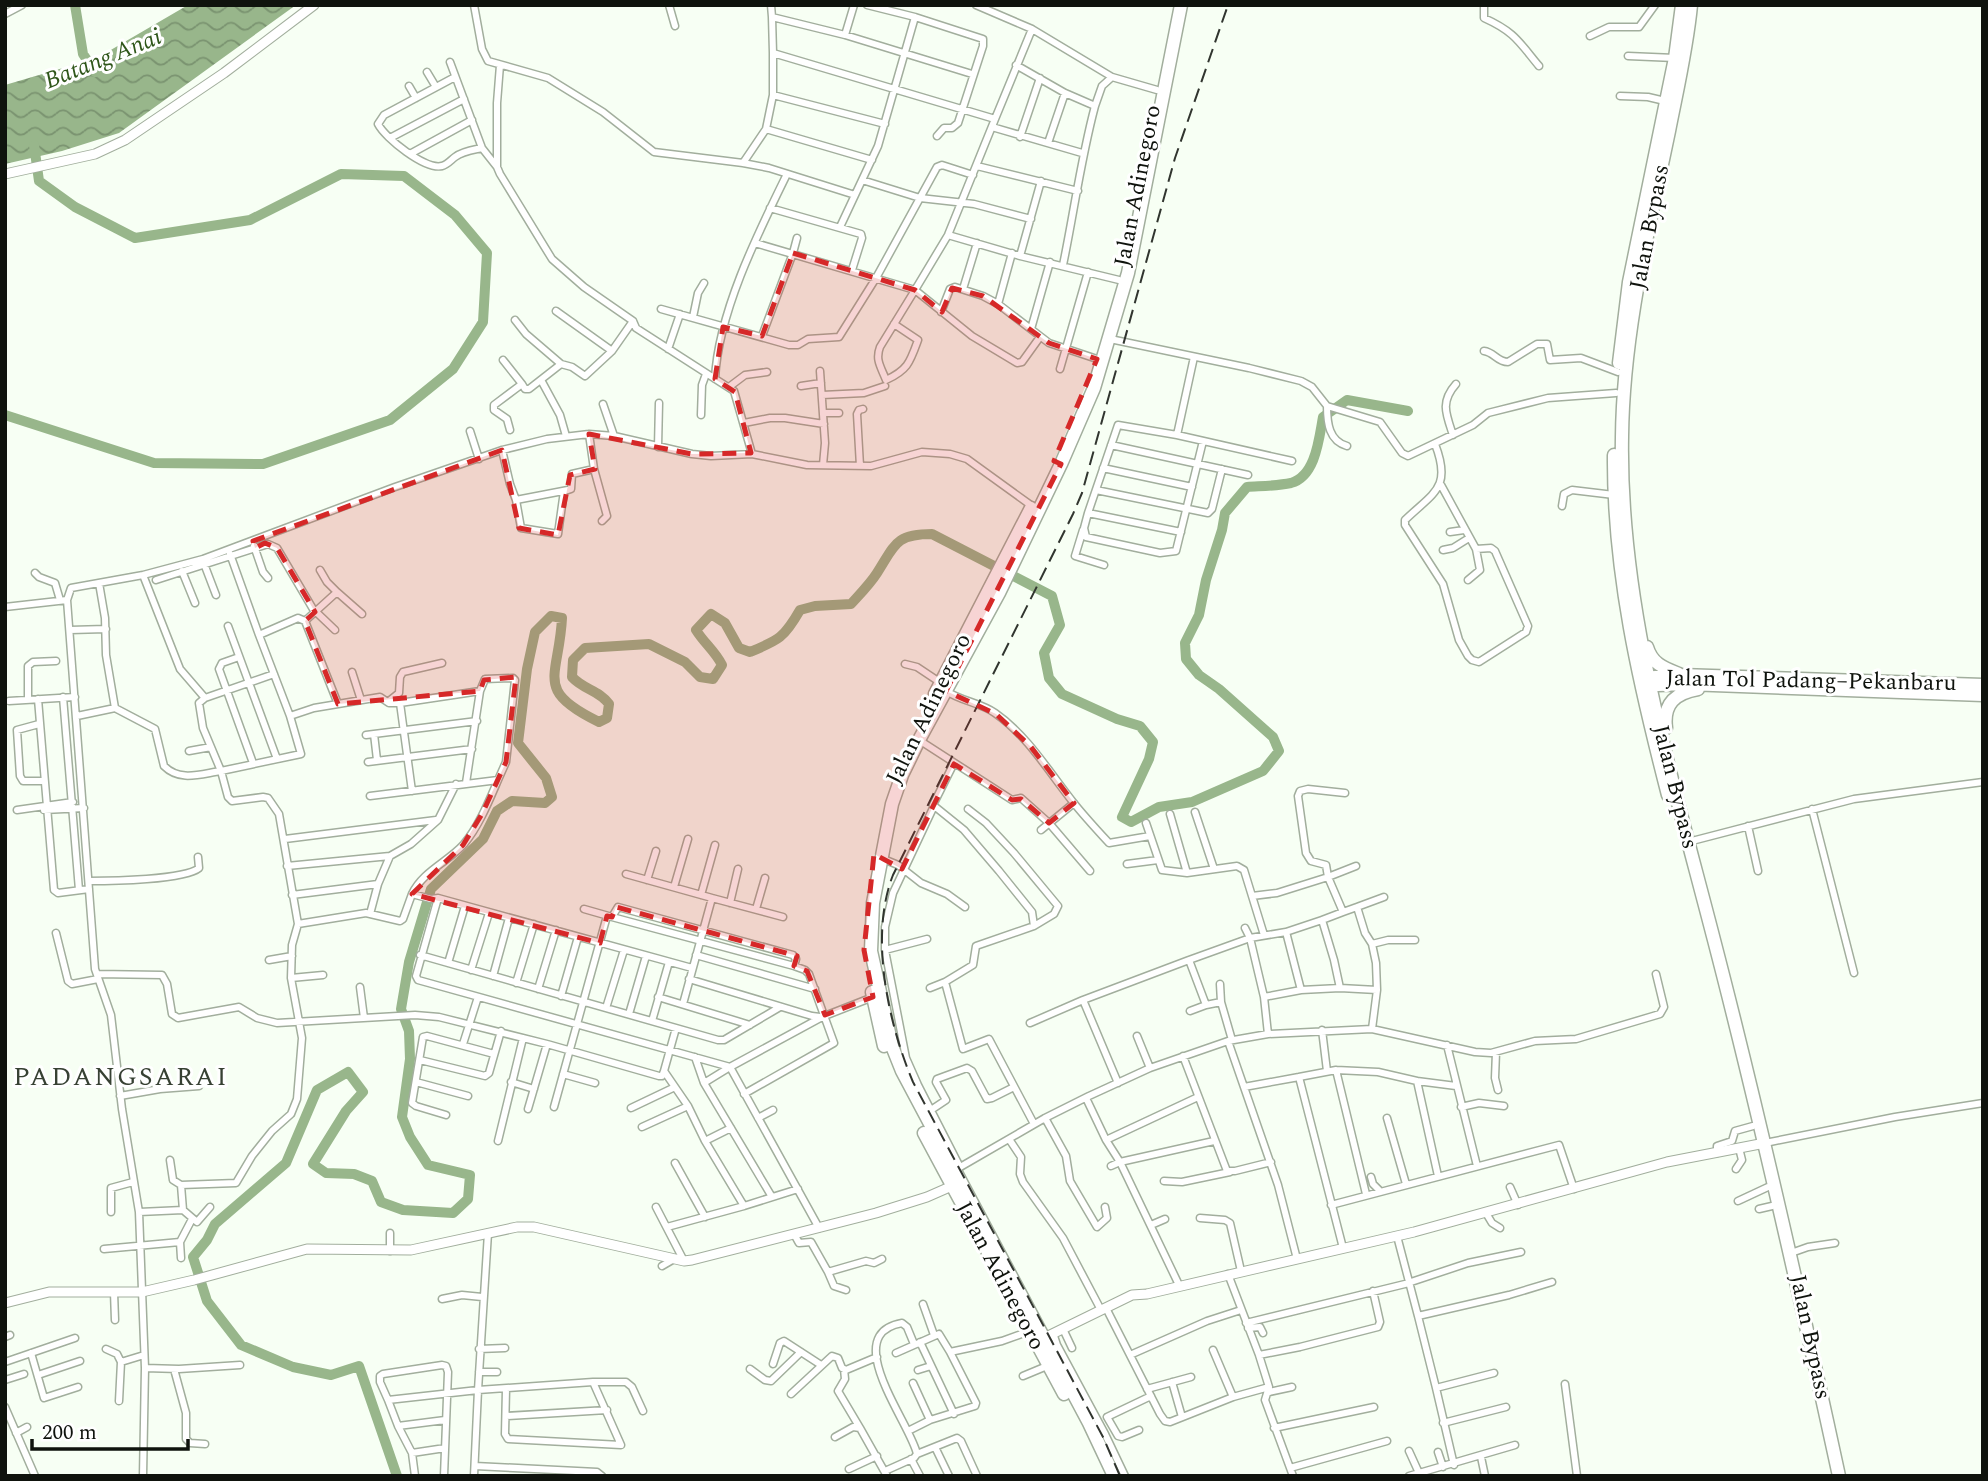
<svg xmlns="http://www.w3.org/2000/svg" width="1988" height="1481" viewBox="0 0 1988 1481" font-family="Spectral,serif">
	<style>
		.water { fill: url(#water-waves) }
		.lines { fill: none; stroke-linecap: round; stroke-linejoin: round }
		.river { stroke: #98b68b; stroke-width: 10 }
		.street-casing { stroke: #a2ae9d; stroke-width: 9 }
		.secondary-casing { stroke: #a2ae9d; stroke-width: 11 }
		.highway-casing { stroke: #a2ae9d; stroke-width: 15 }
		.street { stroke: #fff; stroke-width: 6 }
		.secondary { stroke: #fff; stroke-width: 9 }
		.highway { stroke: #fff; stroke-width: 12 }
		.rail { stroke: #31352f; stroke-width: 2; stroke-dasharray: 14 7; stroke-linecap: butt }
		.marked { fill: #d62828; fill-opacity: 0.2; stroke: #d62828; stroke-width: 5; stroke-dasharray: 14 9; stroke-linejoin: round }
		.labels { text-anchor: middle; dominant-baseline: central; stroke-width: 6; stroke-linejoin: round; paint-order: stroke }
		.street-label { font-size: 23px; fill: #0f130d; stroke: #fff }
		.water-label { font-size: 24px; font-style: italic; fill: #2f561a; stroke: #fff }
		.quarter-label { font-size: 26px; letter-spacing: 2px; fill: #374133; stroke: #fff }
	</style>
	<defs>
		<pattern id="water-waves" width="16" height="10" patternUnits="userSpaceOnUse" patternTransform="scale(1.75)"><rect width="16" height="10" fill="#98b68b"/><path d="M0 5q4-4 8 0t8 0" fill="none" stroke="#7a9370"/></pattern>
	</defs>
	<rect width="100%" height="100%" fill="#f7fff4"/>
	<!-- water -->
	<path class="water" d="M188 5H296L119 133 62 151 5 164V85L97 58Z"/>
	<g class="lines">
		<!-- river -->
		<path class="river" d="M75 5 83 54 95 72
			M5 415 154 463 263 464 390 420 453 369 483 322 487 253 455 215 404 176 341 174 250 220 135 238 75 207 39 181 34 145
			M397 1476 359 1366 331 1375 293 1367 241 1345 207 1301 193 1257 207 1240 215 1224 286 1163 317 1090 348 1072 363 1092 346 1111 313 1164 326 1173 354 1174 372 1181 381 1202 403 1210 453 1213 468 1199 470 1175 428 1165 410 1137 402 1117 410 1059 409 1031 401 1009 409 962 431 889 483 839 497 811 512 801 545 803 552 797 546 778 518 743 527 669 535 632 551 616 562 618C559 678 533 690 599 722L607 718 609 704C599 690 584 690 572 677L573 660 585 648 649 644 685 662 700 677 713 679 722 665C715 651 704 643 696 630L711 614 725 623 739 648 750 652C779 640 784 638 800 610L815 606 851 604C860 594 870 584 877 573 895 545 895 534 932 534L1052 596 1060 625 1044 653 1049 678 1062 694 1117 719 1140 726 1153 742 1149 759 1122 817 1131 822 1159 807 1192 802 1263 771 1279 751 1273 737 1219 689 1199 675 1186 659 1185 643 1199 615 1206 580 1222 530 1225 513 1247 487C1261 486 1277 486 1291 483 1316 476 1319 438 1323 417L1347 400 1408 411"/>
		<!-- street casing -->
		<g class="street-casing">
			<path id="street" d="M474 5 482 49 488 61 548 78 603 112 654 152 743 163 769 168 855 195 878 146 915 17
				M669 5 675 26
				M771 5 772 17 845 35 854 5
				M867 5 915 17 983 39V46L958 123 952 128H944L937 136
				M976 5 1032 29
				M1484 5V18C1515 32 1519 42 1539 66
				M5 14 22 5
				M845 35 972 74
				M1590 36 1609 27H1639L1655 5
				M773 53V95L766 129 872 160
				M1628 56 1675 58
				M450 62 482 148 497 167
				M500 65 497 103V167L500 174 552 259 584 287 633 321 636 328 734 391 752 454
				M1016 65 1065 93 1095 106C1081 158 1074 212 1063 265
				M427 72 436 87
				M455 77 384 115 378 124C385 138 425 170 442 166 447 165 451 160 455 157 463 151 473 150 482 148
				M409 86 416 98
				M773 95 885 124
				M1620 96 1648 97 1665 101
				M1095 106 1102 86 1112 77
				M995 119 1032 29 1112 77 1157 90
				M992 127 1082 153
				M1020 137 1040 78
				M390 138 464 99
				M1048 143 1065 93
				M410 154 472 120
				M743 163 766 129
				M977 166 1078 191
				M862 180 920 198 974 204 1031 219
				M770 208 861 234 862 238 852 270
				M840 227 855 195
				M948 235 1020 256 1119 280
				M755 243 915 290 948 235 995 119 773 53 772 17
				M1020 256 1041 181
				M963 289 977 243
				M998 304 1012 253
				M661 309 789 345H798L808 339 839 337 876 278 937 167 942 165 973 175
				M556 311 612 351
				M941 312 950 289 955 287 983 296 998 304 1049 343 1097 359
				M693 317 698 293 704 283
				M515 320 526 334 561 364
				M894 324 918 340C910 362 908 370 886 380 881 367 875 360 880 347L915 290 972 336 1017 363 1022 362 1040 337
				M1031 329 1050 262
				M762 336 793 253 797 238
				M1110 339 1249 368 1301 381 1312 387 1327 406 1380 422 1402 453 1408 456 1473 425 1488 413 1548 398 1616 393
				M668 349 680 314
				M1484 351C1494 352 1497 362 1508 362L1537 344H1547L1550 360 1581 358 1618 372
				M503 360 522 384
				M1060 369 1088 272
				M820 371 825 443 823 465
				M715 379C718 313 758 233 787 174
				M541 380 560 415 566 436
				M801 386 821 383
				M729 387 745 375 767 372
				M822 395 864 393 885 386
				M603 404 614 436
				M1327 406C1327 423 1329 441 1347 446
				M824 413H839
				M701 415 702 385 706 374
				M744 423 770 418H785L824 424
				M510 430 507 419 494 410V405L522 384 525 389H529L561 364 572 367 585 376 612 351 633 321
				M470 431 479 459
				M1177 435 1194 357
				M1453 435C1446 414 1440 402 1456 384
				M1203 441 1176 551 1160 553 1086 537 1084 528 1088 513 1118 425 1177 435 1292 461
				M1435 444C1452 488 1434 492 1405 520V525L1443 584 1459 640 1468 656 1472 660 1479 662 1526 632 1528 626 1495 551 1491 548 1476 549 1441 485
				M1111 445 1248 475
				M658 447 659 403
				M502 450 510 484 516 500 521 528 558 534 564 491
				M860 466 857 414 859 410 863 409
				M1103 468 1192 487
				M594 469 607 516 602 521
				M1096 490 1208 513 1212 509 1222 469
				M516 500 568 490 571 489 572 474 594 469 589 434
				M1562 506 1564 494 1572 490 1614 495
				M1088 513 1181 532
				M1083 530 1075 556 1104 565
				M1450 532 1464 530
				M254 546 263 572 268 578
				M1443 550 1453 548 1469 538
				M230 554 259 635
				M203 561 216 595
				M320 570 327 582 337 592
				M182 571 195 603
				M35 573 39 577 55 583 60 600
				M143 575 180 669 205 698 274 674
				M156 580 268 544 277 548 313 609 335 630
				M1468 580 1480 570 1476 549
				M99 583 105 618 106 655 115 708
				M67 600 71 588 143 575 203 559 395 487 502 450 547 439 589 434 614 436 692 454 711 456 752 454 807 465 871 466 922 452 950 454 967 459 1032 506
				M5 607 67 600 95 969 111 1015 122 1109 139 1212 145 1368 143 1476
				M228 626 277 759
				M70 630 106 629
				M239 657 222 663 219 669 253 763
				M905 664 917 667 941 683
				M352 672 361 700
				M480 691 485 679 513 678 515 680 506 762 498 780
				M946 691C961 701 981 703 995 713 1028 736 1049 772 1073 802 1084 816 1097 830 1109 843L1150 836
				M63 697 79 890
				M205 698 199 703 203 728 221 771 301 754 290 716 314 708 380 697 389 703H400L480 691 466 783
				M38 699 54 890 58 893 89 889
				M28 700V666L33 662 56 661
				M9 701 75 697
				M389 701 399 693 400 677 403 672 442 663
				M400 703 412 791
				M338 704 305 621 337 592 362 614
				M77 716 115 708 155 729 164 766C180 782 200 774 221 771L228 797 232 801 263 797 268 798 279 814 298 924
				M290 716 259 635 298 618 305 621
				M39 724 17 730 20 776 23 781H43
				M374 734 377 760
				M366 735 477 721
				M919 740 1012 800 1021 798 1049 823 1090 871
				M189 751 211 747
				M368 762 472 749
				M954 763 933 805 964 830 999 871 1032 912 1034 926 976 946 973 965 945 982 963 1049 989 1039 1034 1124
				M1345 793 1308 789 1300 791 1298 796 1306 853 1311 861 1326 865 1328 877 1356 866
				M370 796 498 780C489 801 479 826 464 844 448 862 423 871 412 894L431 899 438 898
				M934 806 893 893 885 927V950L906 1058 918 1085 960 1167
				M968 809 986 823 1014 853 1058 906 1054 914 1034 926
				M1812 809 1854 973
				M17 810 73 802
				M44 810 84 808
				M1195 812 1214 869
				M1170 814 1187 873
				M1146 823 1162 870 1187 873 1237 866 1244 870 1252 896
				M1748 826 1758 871
				M1041 830 1074 803
				M285 839 436 820
				M1688 842 1854 799 1983 782
				M881 858 898 865 921 883 947 894 965 907
				M1127 864 1158 860
				M287 866 390 856
				M626 874 712 898
				M647 880 656 851
				M89 881C110 881 185 880 199 868L198 857
				M674 887 688 839
				M292 895 378 884
				M701 895 715 845
				M730 903 738 869
				M1357 907 1384 897
				M584 909 612 917 794 966 796 959 793 955 618 907 612 917
				M756 909 765 878
				M1343 912 1322 920 1334 960 1340 988 1377 990
				M370 914 378 884 390 856 411 844 438 820 456 784
				M1286 932 1322 920
				M56 933 68 981 72 984 98 979
				M1264 935 1252 896 1277 893 1328 877 1343 912 1357 907 1365 933 1372 944 1376 963 1377 990 1372 1029
				M1372 944 1388 940H1415
				M885 950 927 939
				M420 955 718 1040H724L780 1007
				M696 955 815 989
				M269 960 292 956
				M448 963 465 906
				M692 968 438 898 416 976 418 980 730 1067 822 1017 873 997
				M471 970 489 913
				M97 974 162 975 167 984 172 1014 178 1018 239 1007 257 1018 277 1023 415 1015 439 1017 547 1044 659 1076H662L664 1071 688 1106 642 1127
				M493 976 509 918
				M291 978 323 975
				M689 979 812 1016 820 1017
				M516 983 534 924
				M1220 984 1221 1002
				M360 987 364 1018
				M930 988 945 982
				M538 989 556 930
				M561 996 578 937
				M658 997 750 1025
				M1264 997 1301 990 1340 988
				M1083 1000 1118 1083
				M683 1004 712 898 783 917
				M606 1008 624 950
				M1190 1011 1206 1005
				M629 1014 646 956
				M652 1021 669 962
				M1030 1023 1083 1000 1189 960
				M1322 1030 1327 1071
				M1268 1034 1264 997 1250 938 1286 932 1301 990
				M1137 1036 1150 1068
				M1232 1040 1221 1002 1206 1005 1189 960 1250 938 1245 928
				M1228 1041 1278 1185 1297 1259
				M463 1044 478 997
				M1447 1045 1477 1166
				M1496 1052 1495 1078 1498 1090
				M1183 1056 1227 1171H1235L1271 1162
				M695 1057 704 1083
				M420 1060 485 1076 489 1073 501 1031
				M1336 1070 1378 1072 1417 1081
				M664 1071 676 1028
				M563 1074 595 1083
				M416 1082 468 1096
				M511 1082 534 1089
				M1244 1087 1299 1077
				M744 1094 834 1043 809 974 805 970 794 966
				M120 1096 160 1089 199 1086
				M1086 1098 1106 1140 1120 1162 1214 1141
				M688 1106 705 1141 744 1206 798 1189
				M554 1107 607 916
				M1461 1107 1479 1103 1504 1106
				M631 1108 675 1087
				M528 1109 547 1044
				M931 1110 946 1100 936 1082 937 1079 967 1068 972 1071 987 1099 992 1098 1014 1087
				M446 1115 416 1106 412 1103 423 1037 427 1036 494 1054
				M758 1118 773 1110
				M1045 1118 1066 1156 1070 1181 1097 1227 1107 1218 1105 1207
				M1387 1118 1406 1184
				M1009 1139 1021 1157 1020 1174 1023 1182 1063 1238 1101 1310
				M1106 1140 1198 1097
				M498 1141 523 1038
				M705 1141 731 1128
				M1765 1143 1895 1117 1983 1103
				M1717 1153V1146L1732 1141 1735 1131 1753 1126
				M170 1160 173 1180 181 1185
				M675 1163 705 1217
				M1111 1166 1120 1162 1179 1285
				M1736 1169 1742 1160 1739 1148
				M955 1170 1045 1118 1089 1096 1150 1068 1228 1041 1268 1034 1372 1029 1475 1052 1491 1053 1535 1041 1576 1039 1660 1014 1664 1007 1656 974
				M1438 1176 1417 1081 1456 1086
				M1371 1177 1373 1184 1380 1191
				M1164 1181 1182 1182 1230 1172
				M1510 1187 1518 1205
				M772 1197 704 1083 730 1067 819 1228
				M1738 1201 1768 1187
				M1331 1205 1559 1145 1574 1189
				M656 1207 684 1261
				M1759 1209 1772 1206
				M183 1210 181 1185 236 1183 252 1156 272 1131 291 1114 297 1099 302 1038 291 978 292 945 298 924 366 913 400 921 403 919 412 894
				M111 1212V1188L133 1182
				M139 1212 183 1210 197 1222 210 1207
				M1486 1213 1492 1223 1500 1228
				M1200 1218 1225 1220 1230 1223 1241 1271
				M1151 1225 1165 1219
				M667 1227 744 1206
				M390 1233V1251
				M488 1233 478 1390 593 1382H626L632 1387 643 1411
				M794 1234 799 1243 811 1242 828 1272 866 1261 874 1263 882 1259
				M1397 1236 1418 1316 1509 1295 1552 1282
				M1343 1248 1299 1077 1336 1070 1366 1194
				M104 1249 180 1242
				M1791 1253 1808 1247 1835 1243
				M181 1258 180 1242 192 1219
				M662 1266 674 1259
				M828 1272 834 1286 846 1290
				M114 1292 115 1320
				M442 1299 462 1295 482 1297
				M923 1304 934 1335
				M1106 1308 1160 1414 1165 1421 1170 1422 1233 1397 1269 1387 1259 1355 1228 1274
				M1418 1316 1436 1388
				M1246 1323 1405 1284 1468 1263 1521 1252
				M1248 1328 1260 1327 1263 1333
				M1063 1329 1072 1348
				M1053 1333 1057 1345 1105 1434 1125 1476
				M5 1337 10 1335
				M920 1342 954 1414
				M106 1349 117 1354 121 1362
				M479 1349 505 1348
				M1213 1350 1233 1397
				M31 1353 44 1398 78 1387
				M896 1353 939 1334 950 1352
				M1130 1355 1207 1321 1241 1310
				M1259 1355 1300 1347 1378 1327 1380 1322 1373 1291
				M5 1362 75 1338
				M773 1364 780 1343 784 1341 821 1365
				M145 1368 179 1369 240 1365
				M174 1369 186 1413V1439L190 1443 205 1444
				M750 1369 765 1380 771 1381 801 1352
				M844 1369 845 1379 838 1391 860 1428
				M918 1370 931 1366
				M479 1372H497
				M38 1375 80 1361
				M1023 1376 1047 1366
				M5 1380 24 1374
				M1172 1382 1182 1417
				M913 1383 930 1420
				M1565 1384 1577 1476
				M1269 1387 1265 1400 1293 1476
				M506 1389 505 1434 508 1439 621 1445 593 1382
				M1147 1389 1191 1377
				M1269 1392 1292 1387
				M791 1394 832 1356 838 1358 842 1368 846 1370 877 1357
				M388 1400 380 1382V1376L383 1374 442 1365 446 1366 448 1372 444 1476
				M119 1401 121 1362 144 1355
				M5 1407 35 1476
				M506 1416 607 1410
				M1443 1423 1506 1407
				M398 1426 445 1420
				M1274 1428 1374 1407
				M1139 1430 1122 1437 1118 1436 1107 1417 1151 1396
				M908 1431 930 1420 975 1406 976 1403 950 1352 1002 1341 1030 1331
				M16 1433 27 1427
				M835 1437 853 1427 860 1428 887 1476
				M935 1447 949 1476
				M1409 1451 1419 1473
				M1438 1452 1443 1467
				M412 1453 445 1448
				M917 1454 957 1438 961 1441 977 1476
				M1481 1457 1485 1476
				M911 1459 920 1476
				M1454 1465 1436 1388 1494 1373
				M475 1466 597 1472 602 1476
				M1290 1468 1387 1441
				M849 1469 877 1456
				M885 1471 914 1458 917 1454C911 1424 838 1334 902 1323L907 1327 914 1344
				M415 1476 412 1453 398 1426 388 1400 478 1390 474 1476
				M1409 1476 1515 1445"/>
		</g>
		<!-- secondary casing -->
		<g class="secondary-casing">
			<path id="secondary" d="M5 174 95 154 125 140 224 73 314 5
				M5 1303 49 1292H142L194 1280 307 1249 411 1250 517 1227H534L684 1261 692 1260 876 1213 927 1197 952 1186
				M1044 1338 1132 1295 1147 1294 1414 1232 1667 1162 1765 1143"/>
		</g>
		<!-- highway casing -->
		<g class="highway-casing">
			<path id="highway" d="M1691 5C1687 48 1677 90 1669 131 1648 232 1623 334 1622 437 1619 606 1672 777 1714 940 1760 1117 1800 1296 1839 1476
				M1619 363 1629 282 1675 58 1682 5
				M1614 455C1613 571 1639 683 1668 795
				M1647 647C1652 664 1664 668 1679 674
				M1643 678 1681 675 1983 685
				M1658 685 1687 684 1983 695
				M935 694 1031 508
				M1666 728C1663 704 1675 693 1698 689
				M872 992 884 1046
				M924 1133 1064 1394
				M1114 1476 1089 1423 902 1071 892 1046 871 951 873 903 892 804 902 775 919 740 999 593 1061 464 1094 388 1128 273 1181 5"/>
		</g>
		<!-- street -->
		<use href="#street" class="street"/>
		<!-- secondary -->
		<use href="#secondary" class="secondary"/>
		<!-- highway -->
		<use href="#highway" class="highway"/>
		<!-- rail -->
		<path class="rail" d="M1120 1476 1103 1437 913 1082C888 1023 869 936 893 875L1073 514 1082 493 1175 158 1228 5"/>
	</g>
	<!-- marked area -->
	<path class="marked" d="M793 253 915 290 942 312 952 288 983 296 1049 343 1097 359 1054 461 1061 464 946 691 996 714 1031 747 1074 803 1049 823 1021 799 1012 800 954 764 902 869 874 854 864 950 873 997 825 1015 807 971 794 966 797 956 616 907 612 917 607 916 600 943 412 894 463 845 482 814 506 762 516 677 484 680 480 691 338 704 305 621 315 612 277 548 265 543 255 548 253 541 502 450 519 528 558 535 570 475 595 469 589 434 692 454 751 453 735 392 715 379 723 327 762 336Z"/>
	<g class="labels">
		<!-- street labels -->
		<g class="street-label">
			<text transform="translate(1138 186) rotate(-79)">Jalan Adinegoro</text>
			<text transform="translate(1650 227) rotate(-79)">Jalan Bypass</text>
			<text transform="translate(1811 681) rotate(1)">Jalan Tol Padang–Pekanbaru</text>
			<text transform="translate(929 709) rotate(-64)">Jalan Adinegoro</text>
			<text transform="translate(1675 787) rotate(76)">Jalan Bypass</text>
			<text transform="translate(1000 1276) rotate(62)">Jalan Adinegoro</text>
			<text transform="translate(1810 1337) rotate(78)">Jalan Bypass</text>
		</g>
		<!-- water labels -->
		<g class="water-label">
			<text transform="translate(103 59) rotate(-22)">Batang Anai</text>
		</g>
		<!-- quarter labels -->
		<g class="quarter-label">
			<text x="121" y="1077">PADANGSARAI</text>
		</g>
	</g>
	<!-- border -->
	<rect width="1988" height="1481" fill="none" stroke="#0f130d" stroke-width="14"/>
	<!-- scale -->
	<path d="M32 1439v10h156v-10" fill="none" stroke="#0f130d" stroke-width="3.5"/>
	<text x="42" y="1439" font-size="21" fill="#0f130d" stroke="#ffffff" stroke-width="5" paint-order="stroke">200 m</text>
</svg>
